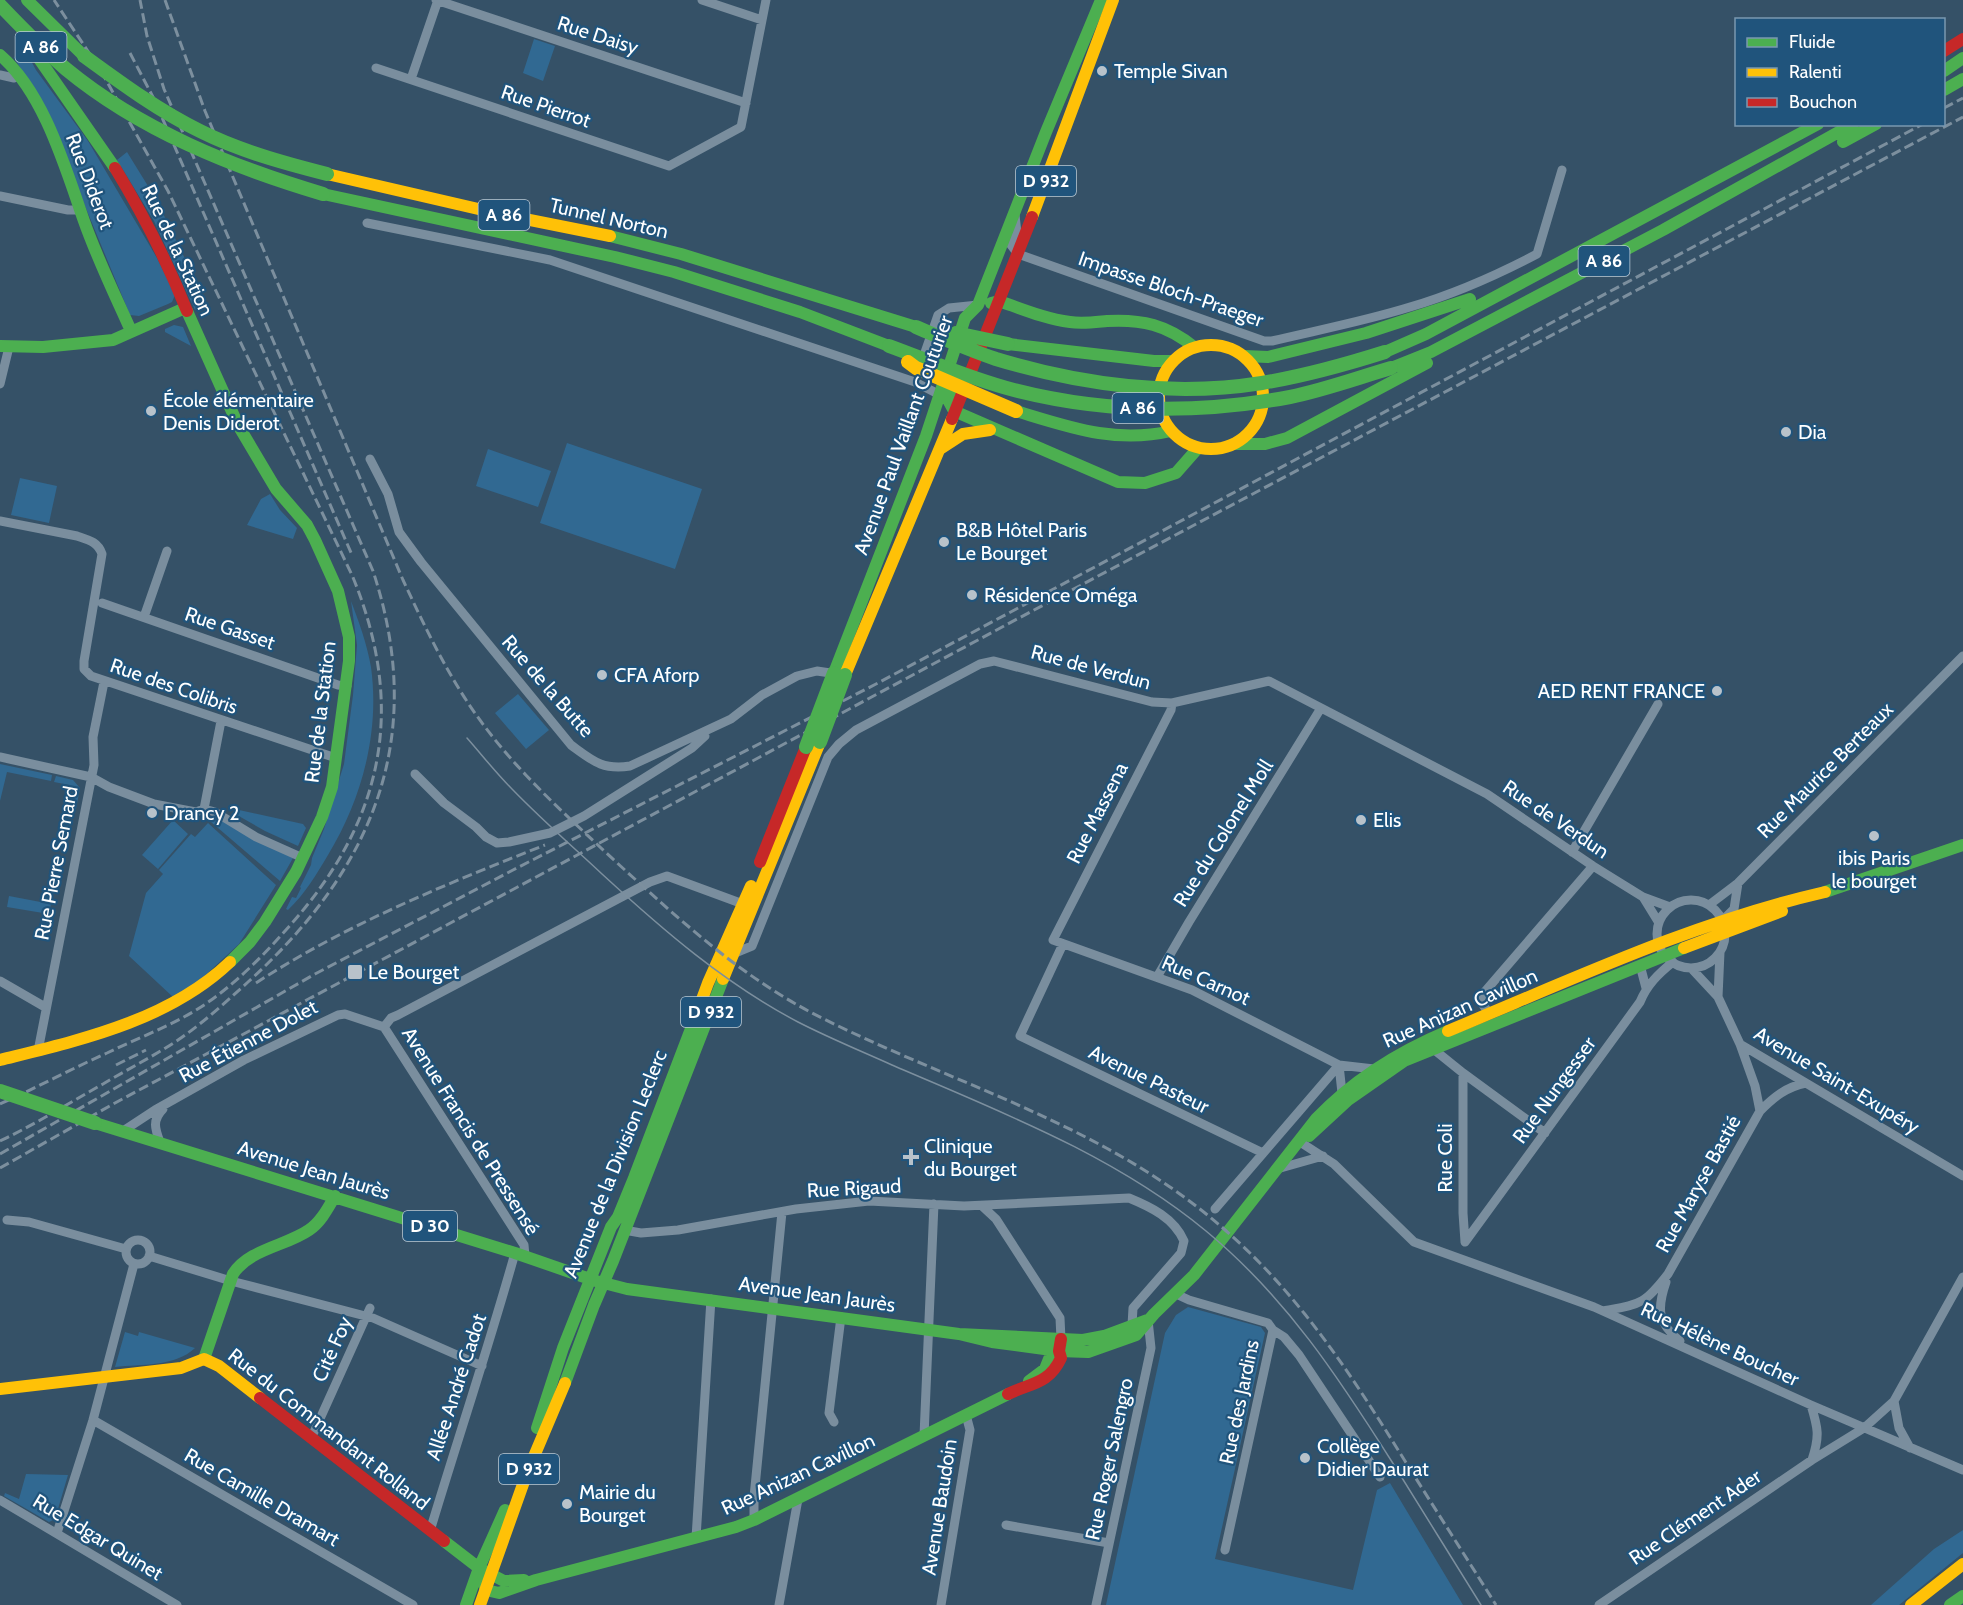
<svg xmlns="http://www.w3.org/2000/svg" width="1963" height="1605" viewBox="0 0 1963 1605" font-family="Cabin,sans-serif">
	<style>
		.green { fill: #316992 }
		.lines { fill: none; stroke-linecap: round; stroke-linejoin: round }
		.street { stroke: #7a8e9e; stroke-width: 9 }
		.fast { stroke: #4caf50; stroke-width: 12 }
		.slow { stroke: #ffc107; stroke-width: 12 }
		.jam { stroke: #c62828; stroke-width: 12 }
		.tram { stroke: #7c8f9e; stroke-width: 1.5 }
		.rail { stroke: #7c8f9e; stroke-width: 3; stroke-dasharray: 10 4.5; stroke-linecap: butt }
		.fast-bridge { stroke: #4caf50; stroke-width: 14 }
		.slow-bridge { stroke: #ffc107; stroke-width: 14 }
		.poi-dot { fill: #b8c2ca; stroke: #20547c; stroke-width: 2 }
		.labels { text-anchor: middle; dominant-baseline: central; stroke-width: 4.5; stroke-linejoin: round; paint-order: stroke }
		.shield { fill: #20547c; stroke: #bcccd8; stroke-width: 1.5 }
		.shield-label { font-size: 18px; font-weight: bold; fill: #fff }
		.street-label { font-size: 20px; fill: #fff; stroke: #20547c }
		.poi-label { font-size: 20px; fill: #fff; stroke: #20547c; text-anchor: start }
	</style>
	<rect width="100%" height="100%" fill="#355167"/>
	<!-- green -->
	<path class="green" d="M534 39 555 46 543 81 523 73Z
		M24 48 36 70 88 141 157 258 175 295 172 302 168 304 139 316 130 315 42 102 14 58 18 51Z
		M127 152 156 199 207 304 195 310 154 221 117 160Z
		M174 325 183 327 191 346 165 332V329Z
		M567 443 702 489 675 569 540 523Z
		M488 449 551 471 538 507 476 486Z
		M20 478 57 486 49 523 11 515Z
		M270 494 280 510 297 528 293 539 247 525 261 499Z
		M351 601C359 622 367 644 371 667 380 732 362 799 328 855 316 875 305 894 288 910L286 909 292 897 296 898 301 888 300 887 311 865 312 858 324 829 344 764 353 695 357 645Z
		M518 694 549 730 526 749 495 713Z
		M0 764 52 775 51 781 7 772 0 801Z
		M56 776 73 780 80 788 76 809 70 807 73 791 69 785 54 782Z
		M239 810 303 824 306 828 298 846 265 831 237 815Z
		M216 817 293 858 280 881 211 822Z
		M173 820 188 834 158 869 142 855Z
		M208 823 276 885 239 944 198 982 173 997 129 956 146 893 163 874 159 870 191 834 195 837Z
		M9 896 51 904 49 914 7 907Z
		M1188 1307 1261 1327 1265 1333 1215 1559 1353 1590 1377 1490 1390 1483 1463 1605H1106L1165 1333 1176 1315Z
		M125 1332 138 1336 139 1332 195 1348C175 1367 141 1364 115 1367Z
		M26 1474 68 1475 55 1519 49 1522 4 1496 5 1493 19 1499Z
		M1963 1530V1553L1899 1605H1871L1934 1549Z"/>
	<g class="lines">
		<!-- street -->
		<path class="street" d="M436 0 746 103
			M702 0 762 20
			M376 68 669 166 741 127 766 0
			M0 75 14 78 20 76
			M411 79 438 0
			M0 196 68 210H80
			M1015 215 1017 233 1011 245 1018 254 1264 341H1272C1318 330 1365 321 1410 307 1454 294 1497 275 1537 254L1562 170
			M367 223 550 260 915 382 944 397
			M922 361 938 315 949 308 978 305
			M0 384 9 347
			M370 459 388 494 399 532 421 562 571 745C593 761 602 770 630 766L731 719 762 695 797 676 817 671 837 674
			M0 521 77 536C89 540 98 542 102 554L84 661V669L91 676 336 758
			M102 603 338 685 347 686
			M144 617 167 551
			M1172 703 1171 710 1053 940 1192 990 1339 1065 1374 1069
			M0 757 91 777 109 787 154 804 185 810 196 812 204 809 215 812 256 837 303 858
			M415 774 444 803 476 827 486 837 497 843 509 842 550 833 584 816 692 748 705 736
			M204 809 221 721
			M1572 852 1658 704
			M1643 897 1659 923
			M1657 934a34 34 0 1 1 68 0a34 34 0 1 1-68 0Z
			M1709 905 1738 883 1963 656
			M1723 920 1734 909 1738 883
			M1063 944 1020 1036 1263 1153
			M735 953 752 946 828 757 839 744 856 730 980 664 994 661 1152 702 1172 703 1269 681 1487 794 1593 866 1643 897 1670 907
			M1640 965 1646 988
			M1691 968 1718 997 1740 1044 1755 1086 1760 1111
			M1157 977 1189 922 1321 708
			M0 981 45 1007
			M1718 997 1720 952
			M1490 1014 1483 1005 1482 995 1593 866
			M384 1027 391 1018 398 1015 650 882 667 876 743 904
			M384 1027 524 1245 525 1256
			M1740 1044 1963 1176
			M1432 1048 1463 1073 1545 1133
			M38 1051 94 765 93 737 104 682
			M1339 1065 1342 1093
			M1463 1073V1213L1465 1242
			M123 1131 155 1110 244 1060 338 1015 345 1014 384 1027
			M160 1142C155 1129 152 1120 163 1109
			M1300 1142 1334 1164 1414 1242 1594 1307 1811 1405 1963 1470
			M1277 1169 1323 1156
			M982 1206 996 1219 1060 1318 1061 1339
			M1215 1209 1339 1065
			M7 1220 29 1222 126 1249
			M624 1230 641 1233 678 1230 796 1209 869 1201 964 1206 1129 1198C1151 1207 1174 1218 1184 1241L1181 1253 1133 1308 1132 1325
			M126 1252a12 12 0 1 1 24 0a12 12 0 1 1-24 0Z
			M1465 1242 1640 1002C1647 985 1658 974 1673 962
			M149 1256 231 1281 373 1318 482 1366
			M1666 1282C1657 1308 1657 1323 1680 1341
			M1176 1294 1189 1300 1268 1323 1273 1330 1225 1550
			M1603 1311C1641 1304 1644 1305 1668 1274L1760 1111C1774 1097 1786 1087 1806 1083
			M1273 1330 1284 1337 1299 1355 1380 1477
			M1894 1401 1899 1428 1910 1448
			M1811 1405C1818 1428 1820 1436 1812 1460
			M93 1420 413 1605
			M834 1422 829 1413 841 1317
			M310 1436 314 1432 370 1308
			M924 1436 934 1204
			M0 1500 177 1605
			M754 1520V1497L782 1212
			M1006 1525 1109 1543
			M430 1531C458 1438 489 1346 515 1253
			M57 1533 93 1420 134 1264
			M696 1538 711 1299
			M779 1605 798 1499
			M941 1605 970 1430 966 1415
			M1096 1605 1151 1348 1148 1320
			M1599 1605 1812 1460 1864 1428 1894 1401 1963 1277"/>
		<!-- fast -->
		<path class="fast" d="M27 0 84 56
			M26 40 115 168
			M0 55C44 93 65 167 84 221 97 258 115 295 131 331
			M1944 71 1963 58
			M1944 90 1963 79
			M1843 142 1876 124
			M323 194 615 257 674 272 800 312 889 346
			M610 236 681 254 916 327
			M991 303 999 301C1022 309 1046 319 1070 322 1082 324 1096 322 1107 321 1142 319 1167 325 1194 347
			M187 311 238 425 276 489 307 525 315 540 338 591 349 637V661L332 787 322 817 296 872 265 922 250 942 230 962
			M1008 344 1154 361H1172
			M0 346 43 347 113 340 185 308
			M1385 352 1426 334 1818 124
			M1244 356 1268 357 1366 333 1470 299
			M1391 368 1431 352 1663 230 1853 124
			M957 375 948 400 954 411 1118 482 1145 483 1176 473 1198 448
			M1016 411C1069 427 1115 444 1171 431
			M1234 444H1265L1287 438 1427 363
			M834 673 926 436 965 318 978 305 1046 132 1101 0
			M1825 892 1963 845
			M95 1123 515 1253 590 1279
			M1309 1136 1348 1100 1404 1061 1684 948
			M596 1281 627 1289 959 1334 1083 1340 1104 1336 1147 1320
			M959 1334 992 1342 1059 1351 1088 1352 1136 1335 1154 1314 1194 1275 1316 1119C1353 1080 1398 1052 1448 1031
			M204 1359 233 1274C249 1249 286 1246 309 1230 321 1222 328 1208 335 1196
			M1029 1381 1045 1369 1051 1354 1059 1351
			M565 1383 594 1305 613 1261 723 979
			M537 1428 563 1348 611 1227 618 1217 634 1178 694 1021
			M444 1541 479 1568 504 1581 524 1580
			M483 1581 486 1590 499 1593 536 1580 736 1527 754 1520 1008 1394
			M466 1605 479 1568 505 1510
			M1950 1605 1963 1596"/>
		<!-- slow -->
		<path class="slow" d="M327 174 500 214 610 236
			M1032 217 1113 0
			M1159 397a52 52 0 1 1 104 0a52 52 0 1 1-104 0Z
			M940 449 963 434 990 430
			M845 675 952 419
			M1684 948 1782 911
			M723 979 820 742
			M694 1021 708 983 751 886
			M1448 1031C1571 980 1694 922 1825 892
			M0 1060C80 1040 168 1021 230 962
			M0 1389 181 1368 204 1359 219 1366 260 1398
			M480 1605 527 1473 565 1383
			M1911 1605 1963 1564"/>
		<!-- jam -->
		<path class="jam" d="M1944 51 1963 39
			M115 168C143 214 167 261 187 311
			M952 419 1032 217
			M760 862 806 747
			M1008 1394C1031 1383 1049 1384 1061 1358L1059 1351 1061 1339
			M260 1398 444 1541"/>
		<!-- tram -->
		<path class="tram" d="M467 738C482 755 496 773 512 789 541 819 572 846 602 874 663 930 724 983 798 1022 829 1038 861 1051 892 1065 1001 1112 1114 1155 1206 1231 1286 1297 1339 1378 1394 1465 1423 1512 1452 1558 1481 1605"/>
		<!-- rail -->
		<path class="rail" d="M165 0 205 111 403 580C425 627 447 674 477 716 516 771 566 815 615 861 680 920 744 980 824 1019 948 1081 1085 1120 1196 1206 1288 1277 1344 1363 1405 1461 1435 1509 1466 1557 1496 1605
			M130 53 154 99 352 555
			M1944 108 1963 98
			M256 983C345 925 446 884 545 845
			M116 1065 146 1050
			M0 1104C36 1088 71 1069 107 1053 138 1038 171 1026 201 1007 233 986 260 959 285 931 383 824 408 710 352 575L168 191 101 71 54 0
			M0 1141C36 1124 69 1103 103 1084 128 1069 154 1056 178 1040 203 1023 226 1002 248 982 373 869 428 738 373 571L164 89 147 36 140 0
			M0 1154 315 974 513 870 876 684 1923 124
			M0 1168 115 1103 1004 626 1963 117"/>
		<!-- fast-bridge -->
		<path class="fast-bridge" d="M0 5C21 27 42 49 66 69 140 130 232 167 323 194
			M84 56C121 83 159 111 200 131 240 151 284 163 327 174
			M916 327C942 338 969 350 996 359 1081 385 1174 397 1262 383 1304 376 1344 365 1385 352
			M956 333 1008 344
			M889 346C930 361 971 379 1014 390 1104 413 1198 414 1290 397 1324 390 1357 378 1391 368
			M820 742 845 675
			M806 747 834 673
			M0 1091 95 1123"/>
		<!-- slow-bridge -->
		<path class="slow-bridge" d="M908 362 916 368 1016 411"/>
	</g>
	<!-- markers -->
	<g class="poi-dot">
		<circle cx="1102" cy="71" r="6"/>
		<circle cx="151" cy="411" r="6"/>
		<circle cx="1786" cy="432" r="6"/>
		<circle cx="944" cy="542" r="6"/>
		<circle cx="972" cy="595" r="6"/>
		<circle cx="602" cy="675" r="6"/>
		<circle cx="1717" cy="691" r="6"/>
		<circle cx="152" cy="813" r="6"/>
		<circle cx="1361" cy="820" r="6"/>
		<circle cx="1874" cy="836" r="6"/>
		<rect x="347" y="964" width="16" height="16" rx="3"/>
		<path d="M908 1148h6v6h6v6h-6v6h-6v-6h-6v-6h6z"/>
		<circle cx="1305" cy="1458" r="6"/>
		<circle cx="567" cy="1504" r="6"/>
	</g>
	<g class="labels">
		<!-- shield labels -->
		<g class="shield">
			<rect x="15.5" y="32" width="51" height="30" rx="4.5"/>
			<rect x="1016" y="166" width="60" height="30" rx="4.5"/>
			<rect x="478.5" y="200" width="51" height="30" rx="4.5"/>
			<rect x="1578.5" y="246" width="51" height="30" rx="4.5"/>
			<rect x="1112.5" y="393" width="51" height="30" rx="4.5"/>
			<rect x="681" y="997" width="60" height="30" rx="4.5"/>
			<rect x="403" y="1211" width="54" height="30" rx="4.5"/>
			<rect x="499" y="1454" width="60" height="30" rx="4.5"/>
		</g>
		<g class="shield-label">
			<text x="41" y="47">A 86</text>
			<text x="1046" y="181">D 932</text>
			<text x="504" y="215">A 86</text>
			<text x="1604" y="261">A 86</text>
			<text x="1138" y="408">A 86</text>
			<text x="711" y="1012">D 932</text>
			<text x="430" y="1226">D 30</text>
			<text x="529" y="1469">D 932</text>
		</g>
		<!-- street labels -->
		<g class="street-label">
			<text transform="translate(598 35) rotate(18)">Rue Daisy</text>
			<text transform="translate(546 106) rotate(19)">Rue Pierrot</text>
			<text transform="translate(90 181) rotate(69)">Rue Diderot</text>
			<text transform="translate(609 218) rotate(13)">Tunnel Norton</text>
			<text transform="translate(178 250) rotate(65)">Rue de la Station</text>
			<text transform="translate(1171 289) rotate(19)">Impasse Bloch-Praeger</text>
			<text transform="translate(903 435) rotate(-70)">Avenue Paul Vaillant Couturier</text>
			<text transform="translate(230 628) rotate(19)">Rue Gasset</text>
			<text transform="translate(1091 667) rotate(15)">Rue de Verdun</text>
			<text transform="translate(174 686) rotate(19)">Rue des Colibris</text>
			<text transform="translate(548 686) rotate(49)">Rue de la Butte</text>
			<text transform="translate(320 712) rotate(-83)">Rue de la Station</text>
			<text transform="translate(1825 770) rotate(-45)">Rue Maurice Berteaux</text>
			<text transform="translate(1097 813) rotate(-63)">Rue Massena</text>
			<text transform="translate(1556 819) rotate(34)">Rue de Verdun</text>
			<text transform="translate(1223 833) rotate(-58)">Rue du Colonel Moll</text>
			<text transform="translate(56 863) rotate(-79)">Rue Pierre Semard</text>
			<text transform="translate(1206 980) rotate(24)">Rue Carnot</text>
			<text transform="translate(1460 1008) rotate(-24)">Rue Anizan Cavillon</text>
			<text transform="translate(248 1041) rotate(-28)">Rue Étienne Dolet</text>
			<text transform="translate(1149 1079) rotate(26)">Avenue Pasteur</text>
			<text transform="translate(1837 1080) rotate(31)">Avenue Saint-Exupéry</text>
			<text transform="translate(1554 1090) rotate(-54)">Rue Nungesser</text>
			<text transform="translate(471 1131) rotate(58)">Avenue Francis de Pressensé</text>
			<text transform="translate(1445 1158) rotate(-90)">Rue Coli</text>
			<text transform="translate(615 1164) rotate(-68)">Avenue de la Division Leclerc</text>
			<text transform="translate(314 1170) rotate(17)">Avenue Jean Jaurès</text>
			<text transform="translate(1698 1184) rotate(-61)">Rue Maryse Bastié</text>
			<text transform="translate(854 1188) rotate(-3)">Rue Rigaud</text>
			<text transform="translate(817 1294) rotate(8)">Avenue Jean Jaurès</text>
			<text transform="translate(1720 1344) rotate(25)">Rue Hélène Boucher</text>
			<text transform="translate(332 1349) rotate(-66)">Cité Foy</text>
			<text transform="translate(456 1387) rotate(-72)">Allée André Cadot</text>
			<text transform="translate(1239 1402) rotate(-78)">Rue des Jardins</text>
			<text transform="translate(329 1429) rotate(38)">Rue du Commandant Rolland</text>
			<text transform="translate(1109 1459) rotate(-78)">Rue Roger Salengro</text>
			<text transform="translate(798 1474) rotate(-25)">Rue Anizan Cavillon</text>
			<text transform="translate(262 1497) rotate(30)">Rue Camille Dramart</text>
			<text transform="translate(939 1507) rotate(-81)">Avenue Baudoin</text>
			<text transform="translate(1695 1517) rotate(-34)">Rue Clément Ader</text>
			<text transform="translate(98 1537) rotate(31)">Rue Edgar Quinet</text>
		</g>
		<!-- poi labels -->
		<g class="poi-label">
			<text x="1114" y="71">Temple Sivan</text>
			<text x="163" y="400">École élémentaire<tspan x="163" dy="23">Denis Diderot</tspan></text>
			<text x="1798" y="432">Dia</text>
			<text x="956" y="530">B&amp;B Hôtel Paris<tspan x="956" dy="23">Le Bourget</tspan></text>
			<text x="984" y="595">Résidence Oméga</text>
			<text x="614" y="675">CFA Aforp</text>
			<text x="1705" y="691" text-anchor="end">AED RENT FRANCE</text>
			<text x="164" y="813">Drancy 2</text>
			<text x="1373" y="820">Elis</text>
			<text x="1874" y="858" text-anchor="middle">ibis Paris<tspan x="1874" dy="23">le bourget</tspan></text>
			<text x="368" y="972">Le Bourget</text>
			<text x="924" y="1146">Clinique<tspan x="924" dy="23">du Bourget</tspan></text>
			<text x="1317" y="1446">Collège<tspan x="1317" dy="23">Didier Daurat</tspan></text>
			<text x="579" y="1492">Mairie du<tspan x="579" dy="23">Bourget</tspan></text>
		</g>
	</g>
	<!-- legend -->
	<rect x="1735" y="18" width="210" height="108" fill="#20547c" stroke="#7998b0" stroke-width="1.5"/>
	<rect x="1747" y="38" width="30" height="9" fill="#4caf50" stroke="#7998b0" stroke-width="1.5"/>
	<text x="1789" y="48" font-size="18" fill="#ffffff">Fluide</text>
	<rect x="1747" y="68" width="30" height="9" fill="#ffc107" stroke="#7998b0" stroke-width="1.5"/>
	<text x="1789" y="78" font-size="18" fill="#ffffff">Ralenti</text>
	<rect x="1747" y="98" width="30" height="9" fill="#c62828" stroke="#7998b0" stroke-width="1.5"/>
	<text x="1789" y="108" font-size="18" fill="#ffffff">Bouchon</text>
</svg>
